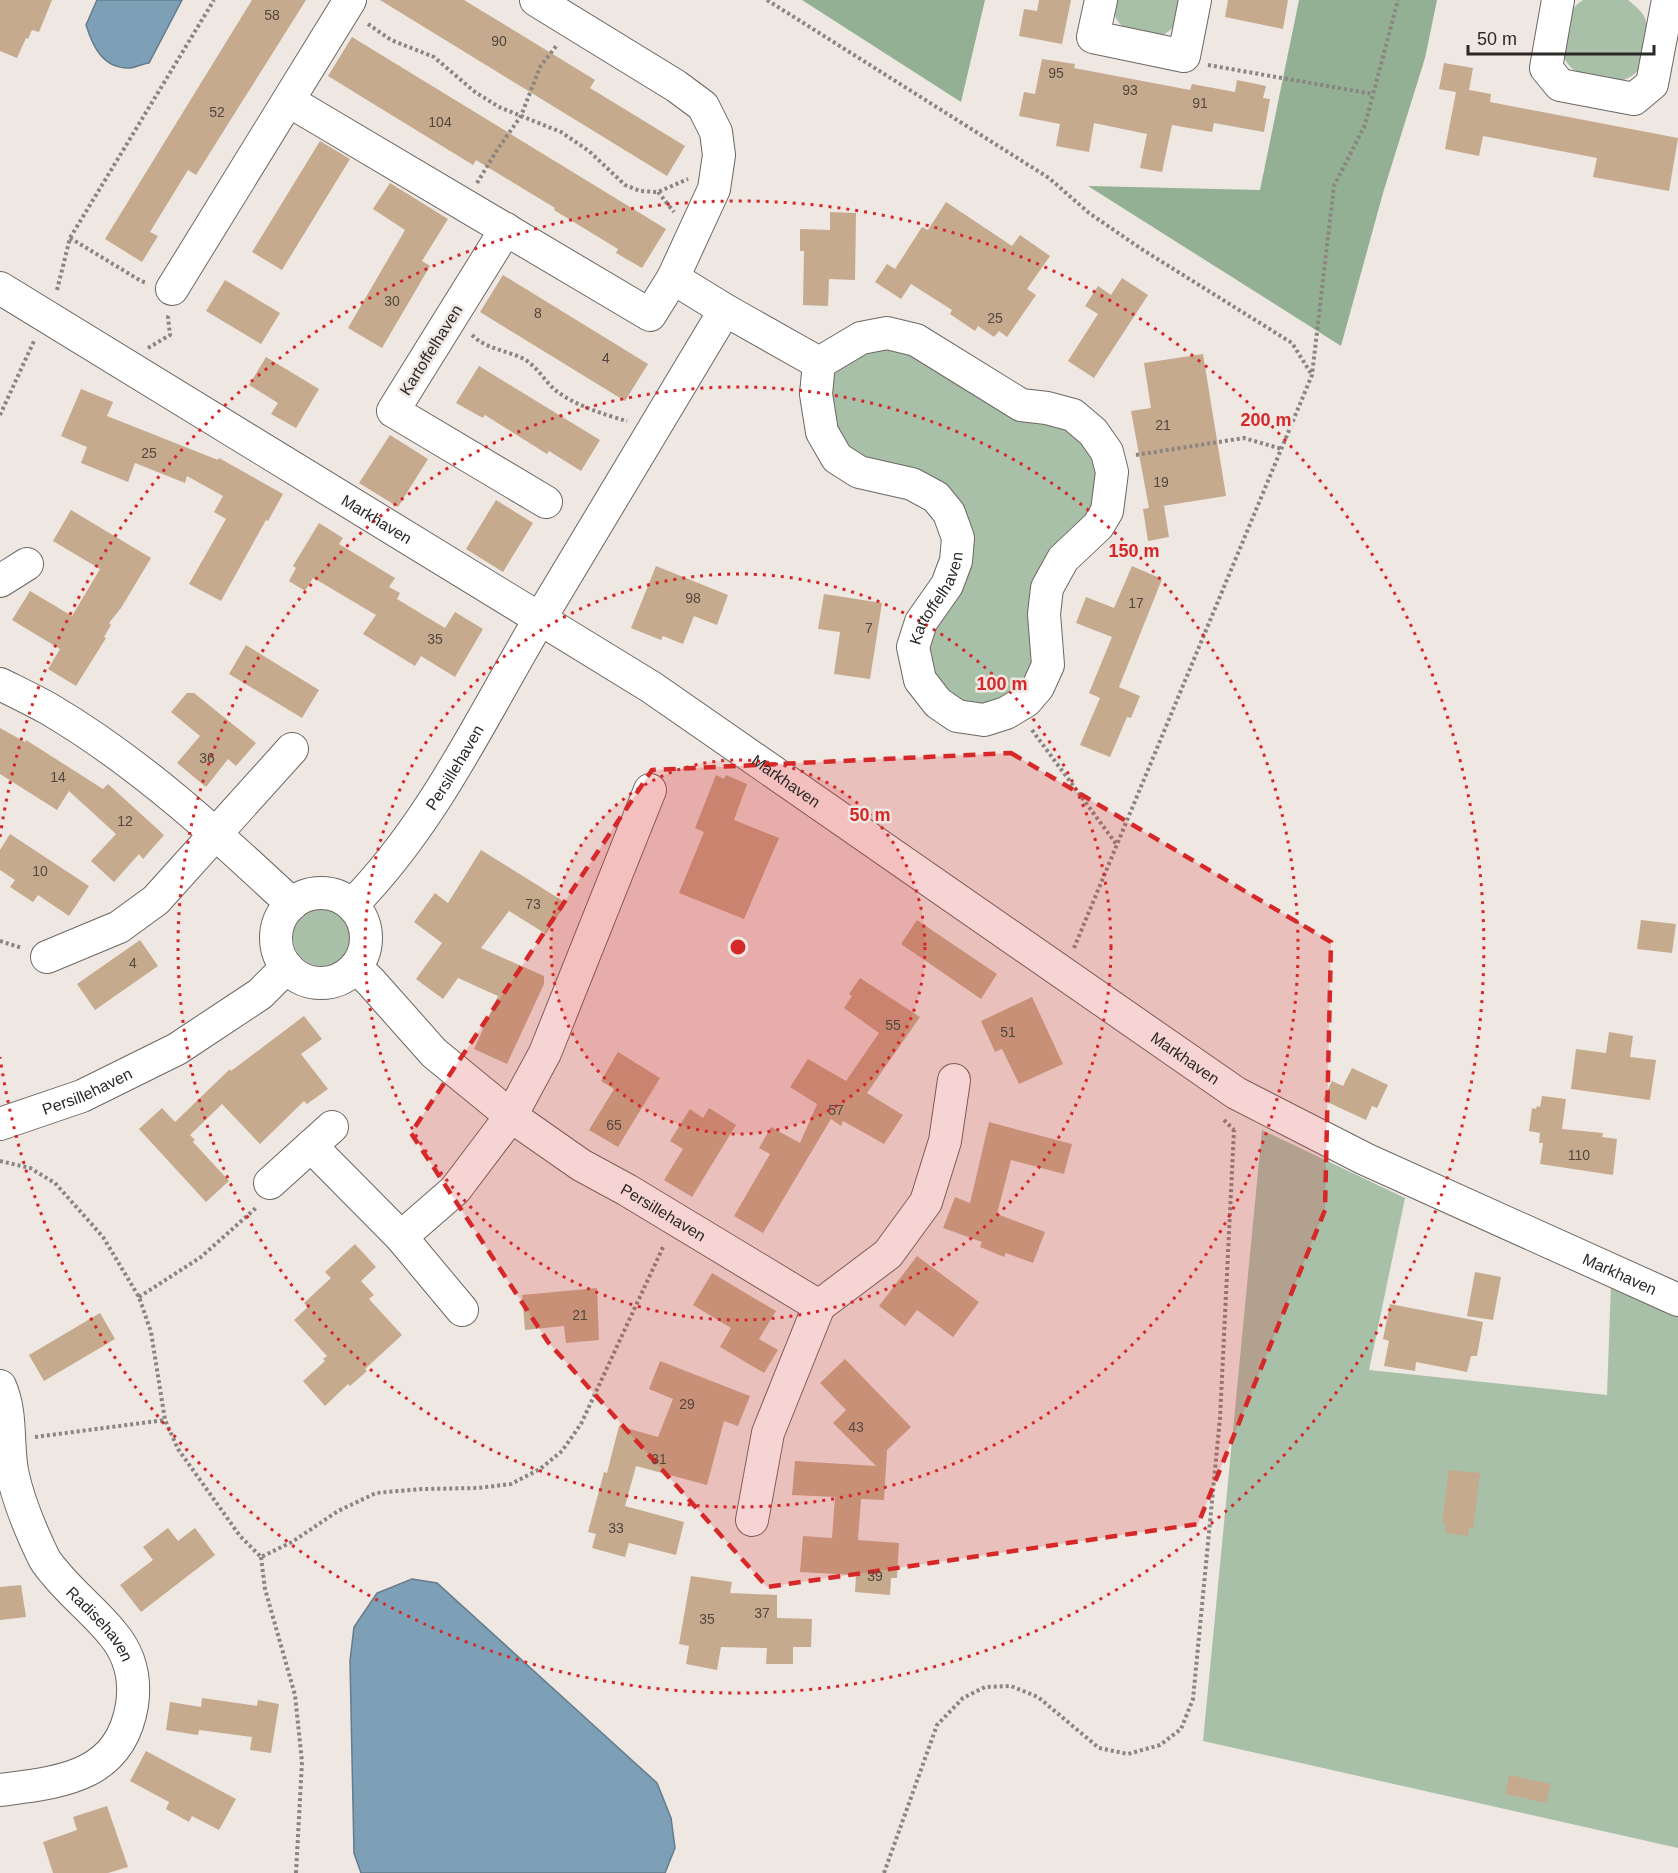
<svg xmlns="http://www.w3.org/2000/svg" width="1678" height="1873" viewBox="0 0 1678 1873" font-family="Helvetica,sans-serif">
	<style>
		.green { fill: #a8c0a8 }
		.forest { fill: #93b094 }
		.water { fill: #7da0b7; stroke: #647c8c; stroke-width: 1.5 }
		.building { fill: #c6aa8d }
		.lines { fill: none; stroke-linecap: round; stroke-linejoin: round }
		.minor-casing { stroke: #6d6763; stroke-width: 34 }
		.path { stroke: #8a8582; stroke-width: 4; stroke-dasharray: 3 3; stroke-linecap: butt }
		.minor { stroke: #fff; stroke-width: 32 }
		.marked { fill: #d62828; fill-opacity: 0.2; stroke: #d62828; stroke-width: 4.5; stroke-dasharray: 12 8; stroke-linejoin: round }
		.ring { fill: none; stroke: #d62828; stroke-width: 3; stroke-dasharray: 3 6 }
		.labels { text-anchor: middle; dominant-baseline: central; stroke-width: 5; stroke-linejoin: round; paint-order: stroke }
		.number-label { font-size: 14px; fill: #524840 }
		.street-label { font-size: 16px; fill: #2b2826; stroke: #eee7e2 }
		.centre { fill: #d62828; stroke: #eee7e2; stroke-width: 3 }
		.ring-label { font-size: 18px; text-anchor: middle; font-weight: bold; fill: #d62828; stroke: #eee7e2; stroke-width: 5; stroke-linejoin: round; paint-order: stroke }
	</style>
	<rect width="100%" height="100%" fill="#eee7e2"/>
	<!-- green -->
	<path class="green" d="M1111 0H1186C1180 17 1177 29 1159 37 1132 31 1115 33 1111 0Z
		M1583 0H1628C1647 15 1649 20 1645 43 1644 50 1644 60 1641 66 1626 95 1563 81 1562 48 1561 42 1564 35 1565 30 1568 15 1571 8 1583 0Z
		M876 347 906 349 1057 423 1090 448 1102 489 1073 538 1038 666 1012 701 968 707 942 692 925 652 968 539 877 465 838 442 829 384 837 370Z
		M293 937a29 29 0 1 1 58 0a29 29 0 1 1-58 0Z
		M1262 1130 1405 1198 1369 1370 1607 1395 1611 1284 1678 1314V1848L1203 1741Z"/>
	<!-- forest -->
	<path class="forest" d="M802 0H985L961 102Z
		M1299 0H1437L1425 58 1383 193 1341 346 1088 186 1260 190Z"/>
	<!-- water -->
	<path class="water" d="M97 0H182L149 63C143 64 136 67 130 68 103 69 93 47 86 25Z
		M412 1579 437 1583 657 1783 671 1818 675 1848 665 1873H361L354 1853 350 1661 354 1627 377 1593Z"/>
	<!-- building -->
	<path class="building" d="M0 0H52L39 32 32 30 28 39 26 38 17 58 0 51Z
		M252 0H306L196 175 188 170 150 232 158 236 142 262 105 239Z
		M380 0H464L595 80 590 88 685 146 667 176Z
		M1039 0H1071L1062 44 1019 36 1024 9 1037 11Z
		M1228 0H1288L1283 29 1225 17Z
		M352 37 666 229 642 268 616 253 618 249 554 210 555 208 476 160 473 165 328 76Z
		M1042 59 1075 64 1074 68 1190 90 1192 84 1235 92 1237 80 1266 86 1263 98 1270 99 1264 132 1214 123 1212 132 1172 125 1162 172 1140 168 1147 134 1094 123 1089 152 1056 146 1060 124 1019 116 1024 92 1035 94Z
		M1444 63 1473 68 1469 90 1491 94 1490 102 1678 138 1669 191 1593 177 1597 158 1483 136 1479 156 1445 149 1456 92 1439 89Z
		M320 141 350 159 282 270 252 252Z
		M390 183 448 219 422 261 430 266 382 348 348 328 405 230 373 209Z
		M946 202 1012 246 1020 235 1050 256 1027 289 1036 295 1007 337 999 331 994 337 978 326 975 331 950 314 952 310 911 284 901 299 875 282 887 264 895 269 922 227 928 230Z
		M830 212 856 213 855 280 829 279 828 306 803 305 804 251H800V229L830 230Z
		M503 275 648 364 625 401 480 312Z
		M1122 278 1148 295 1094 378 1068 361 1098 314 1085 306 1098 286 1111 295Z
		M225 280 280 313 261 344 206 311Z
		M1203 354 1226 496 1156 507 1164 506 1169 537 1148 541 1143 509 1149 508 1131 411 1151 408 1144 363Z
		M266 357 319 389 296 428 271 414 278 403 249 385Z
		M479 366 600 440 581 471 549 451 547 454 485 415 483 418 456 403Z
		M81 389 113 402 107 416 218 460 219 458 283 494 268 521 266 520 221 601 189 584 226 519 214 512 223 496 187 476 185 483 135 463 128 482 81 463 87 447 61 436Z
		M390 435 428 459 398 507 359 483Z
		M496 500 533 523 503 572 466 549Z
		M71 510 151 558 121 608 109 623 111 625 104 637 106 638 76 686 48 669 60 649 12 620 30 591 72 616 100 569 53 541Z
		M319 523 343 538 339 544 395 578 389 587 400 593 397 599 445 628 455 612 483 629 455 677 421 656 415 666 363 634 376 615 317 580 313 578 305 591 289 581 296 568 293 566Z
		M656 566 728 595 717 625 694 616 683 644 663 636 661 640 631 628Z
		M1132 566 1162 579 1119 687 1140 696 1131 718 1127 717 1110 757 1080 745 1100 698 1089 693 1112 637 1076 623 1086 597 1114 608Z
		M824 594 882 603 870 679 834 674 840 632 818 629Z
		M246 645 319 690 302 718 229 674Z
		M187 693H194L256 743 236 766 228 759 206 787 177 763 200 736 171 712Z
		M0 728 25 742 26 740 103 789 108 784 164 835 143 859 139 854 114 882 91 861 116 834 69 791 57 810 0 774Z
		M716 775 724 779 726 775 747 784 734 820 779 838 744 919 679 893 704 832 695 828Z
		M10 834 89 886 69 916 38 895 33 902 10 887 15 880 0 870V850Z
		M481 850 566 903 546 934 509 911 481 948 544 976V984L507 1064 474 1049 498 996 458 978 443 999 416 979 442 943 414 922 435 893 448 903Z
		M917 920 997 974 981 999 901 944Z
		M1641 920 1676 924 1672 953 1637 949Z
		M140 940 158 966 95 1010 77 984Z
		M860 978 920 1017 867 1093 903 1115 884 1144 843 1121 841 1126 831 1119 763 1233 734 1216 770 1154 759 1148 771 1127 800 1143 817 1104 790 1087 808 1059 846 1081 879 1033 844 1008 852 996 849 994Z
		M1032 997 1063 1064 1019 1084 1002 1049 995 1052 981 1021Z
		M304 1016 322 1039 301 1054 328 1089 307 1104 304 1101 260 1144 222 1104 190 1135 195 1140 193 1142 229 1181 206 1202 139 1129 162 1108 175 1122 230 1069 231 1071Z
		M1609 1032 1633 1036 1630 1057 1656 1060 1650 1100 1571 1089 1576 1049 1606 1053Z
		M618 1052 660 1078 618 1147 589 1130 614 1089 601 1081Z
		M1352 1068 1388 1085 1377 1108 1372 1106 1366 1120 1323 1100 1332 1081 1343 1086Z
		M1542 1096 1566 1099 1562 1129 1603 1133 1602 1137 1617 1139 1613 1175 1540 1164 1543 1143H1539L1540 1133 1529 1131 1532 1108 1536 1109 1537 1106 1540 1107Z
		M709 1108 736 1125 692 1197 664 1180 683 1149 670 1141 690 1109 703 1118Z
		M989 1122 1072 1144 1064 1174 1011 1160 997 1214 1045 1232 1033 1263 1006 1253 1004 1257 980 1247 982 1242 943 1228 955 1197 970 1203Z
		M355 1244 376 1267 361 1281 374 1295 369 1299 402 1335 365 1369 367 1371 350 1386 348 1384 325 1406 303 1381 325 1361 323 1359 327 1356 294 1320 308 1307 304 1303 331 1278 325 1272Z
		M917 1256 979 1302 953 1337 917 1310 905 1326 879 1306Z
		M1475 1272 1501 1277 1493 1320 1467 1316Z
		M712 1273 776 1311 759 1339 778 1350 764 1373 720 1347 731 1328 693 1305Z
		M597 1288 599 1340 566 1343 564 1326 525 1330 522 1295Z
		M1390 1304 1483 1322 1477 1356H1471L1467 1372 1416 1362 1415 1371 1384 1366 1389 1341 1383 1339Z
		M100 1313 115 1339 44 1381 29 1355Z
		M845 1359 911 1427 887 1450 884 1500 861 1499 858 1540 899 1543 897 1578H891L890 1595 855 1592 856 1575 800 1572 803 1536 832 1538 835 1497 792 1495 795 1461 876 1466 833 1423 846 1410 820 1383Z
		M660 1361 750 1396 738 1426 724 1421 707 1485 636 1466 625 1506 684 1522 676 1555 629 1543 625 1557 592 1548 596 1534 588 1532 604 1472 607 1473 619 1426 658 1437 673 1399 649 1389Z
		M1449 1470 1480 1473 1473 1528 1469 1527 1468 1536 1445 1533 1446 1524H1442Z
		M168 1528 178 1541 195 1528 215 1555 141 1612 120 1585 153 1560 143 1547Z
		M691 1576 732 1582 730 1593 777 1595V1618L812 1619 811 1647H793V1664H766L767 1648 721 1647 717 1670 686 1664 689 1646 679 1644Z
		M21 1585 26 1617 0 1620V1587Z
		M202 1698 257 1706 258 1700 279 1704 271 1753 250 1750 252 1737 199 1730 198 1735 166 1730 170 1702 201 1707Z
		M146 1751 236 1799 219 1830 192 1816 189 1822 166 1809 169 1802 130 1781Z
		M1509 1775 1551 1784 1546 1803 1505 1794Z
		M107 1806 128 1867 108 1873H53L43 1842 77 1830 73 1817Z"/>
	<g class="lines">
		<!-- minor casing -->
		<g class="minor-casing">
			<g id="minor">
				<path id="s1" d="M536 0 676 86 703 106 716 132 719 155 714 189 673 278 725 310 819 363 861 338 887 333 916 340 1021 405 1047 408 1073 415 1093 432 1107 452 1112 472 1107 511 1098 526 1063 559 1047 588 1044 614 1048 665 1038 687 1026 701 1006 713 984 720 957 716 938 703 920 680 913 647 921 622 947 585 956 561 958 538 949 513 936 497 912 484 859 472 837 458 822 432 816 394 819 363"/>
				<path d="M1101 0 1093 37 1184 56 1195 0"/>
				<path d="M1558 0 1546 68 1560 85 1634 99 1652 84 1668 0"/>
				<path d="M289 101 650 315 673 278"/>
				<path d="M506 229 393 411 546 502"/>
				<path id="s2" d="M0 288 651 687 1236 1093 1365 1159 1678 1300"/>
				<path d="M172 289 350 0"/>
				<path d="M0 581 27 564"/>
				<path d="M0 684C16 692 33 700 49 709 139 762 216 833 292 904"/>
				<circle cx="321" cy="938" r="45"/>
				<path id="s3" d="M352 905C434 822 482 716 541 617 602 515 664 412 725 310"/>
				<path d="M47 957 119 927 156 900 292 749"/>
				<path id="s4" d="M356 967 371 982 434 1053 511 1116 581 1165 627 1190 819 1306"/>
				<path id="s5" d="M0 1124 82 1096 177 1049 260 994 287 967"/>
				<path d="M311 1146 401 1237 462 1310"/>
				<path d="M270 1183 332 1127"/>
				<path d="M401 1237 455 1190 511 1116 545 1053 650 790"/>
				<path id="s6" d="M0 1386C12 1413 7 1442 12 1471 18 1501 30 1529 43 1556 46 1563 51 1568 56 1574 73 1595 95 1612 112 1633 130 1654 136 1678 132 1705 120 1778 60 1782 0 1790"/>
				<path d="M752 1520 768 1433 819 1306 888 1254 926 1202 945 1141 954 1080"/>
			</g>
		</g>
		<!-- path -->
		<path class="path" d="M767 0 1049 178 1089 213 1143 250 1292 343 1312 375
			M368 24 391 40 434 57 475 92 499 107 561 132 589 151 625 185 640 191 658 192 688 179
			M1208 65 1373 94
			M477 183 497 150 521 116 540 67 557 45
			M658 192 674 212
			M70 238 141 281 147 283
			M57 290 70 238 214 0
			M472 335C486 349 505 350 522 358 536 365 544 380 555 390 574 405 605 415 627 421
			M148 348 170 335 168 317 170 314
			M0 415 34 341
			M1136 455 1244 438 1282 449
			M1032 730 1117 845
			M0 941 22 948
			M1074 948 1312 375 1334 186 1365 125 1398 0
			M1224 1120 1234 1130
			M0 1161 30 1168 55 1183 103 1237 139 1297 151 1332 165 1420 178 1449 240 1536 261 1557 292 1542 338 1511 376 1493 423 1489 478 1488 511 1484 540 1469 562 1451 581 1424 664 1245
			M139 1297 201 1257 257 1207
			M35 1437 165 1420
			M261 1557 265 1589 295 1695 302 1762 296 1873
			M884 1873 937 1725 963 1698 985 1687 1011 1686 1038 1697 1099 1748 1128 1754 1160 1745 1181 1729 1193 1699 1220 1418 1234 1130"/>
		<!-- minor -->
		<use href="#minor" class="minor"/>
	</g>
	<!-- marked area -->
	<path class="marked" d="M1011 753 1331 942 1325 1210 1198 1524 767 1587 548 1342 411 1133 652 770Z"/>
	<!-- distance rings -->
	<circle cx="738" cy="947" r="187" fill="#d62828" fill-opacity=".12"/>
	<g class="ring">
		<circle cx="738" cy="947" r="187"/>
		<circle cx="738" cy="947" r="373"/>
		<circle cx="738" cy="947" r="560"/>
		<path d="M0 837A746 746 0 1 1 0 1057"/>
	</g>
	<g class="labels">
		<!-- number labels -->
		<g class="number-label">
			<text x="272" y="15">58</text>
			<text x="499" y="41">90</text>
			<text x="1056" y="73">95</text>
			<text x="1130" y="90">93</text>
			<text x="1200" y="103">91</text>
			<text x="217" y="112">52</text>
			<text x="440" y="122">104</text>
			<text x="392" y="301">30</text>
			<text x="538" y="313">8</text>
			<text x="995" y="318">25</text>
			<text x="606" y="358">4</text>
			<text x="1163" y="425">21</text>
			<text x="149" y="453">25</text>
			<text x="1161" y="482">19</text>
			<text x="693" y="598">98</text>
			<text x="1136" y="603">17</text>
			<text x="869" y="628">7</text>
			<text x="435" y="639">35</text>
			<text x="207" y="758">36</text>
			<text x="58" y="777">14</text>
			<text x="125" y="821">12</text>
			<text x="40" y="871">10</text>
			<text x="533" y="904">73</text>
			<text x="133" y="963">4</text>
			<text x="893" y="1025">55</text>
			<text x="1008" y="1032">51</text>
			<text x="836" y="1110">57</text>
			<text x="614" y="1125">65</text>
			<text x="1579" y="1155">110</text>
			<text x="580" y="1315">21</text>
			<text x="687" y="1404">29</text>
			<text x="856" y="1427">43</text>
			<text x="659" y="1459">31</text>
			<text x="616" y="1528">33</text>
			<text x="875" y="1576">39</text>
			<text x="762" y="1613">37</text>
			<text x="707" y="1619">35</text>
		</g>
		<!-- street labels -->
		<g class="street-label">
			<text transform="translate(431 350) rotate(-58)">Kartoffelhaven</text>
			<text stroke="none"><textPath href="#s2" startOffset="442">Markhaven</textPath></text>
			<text stroke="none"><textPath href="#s1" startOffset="1377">Kartoffelhaven</textPath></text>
			<text stroke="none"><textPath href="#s3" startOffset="172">Persillehaven</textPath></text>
			<text stroke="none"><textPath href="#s2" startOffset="928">Markhaven</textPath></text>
			<text stroke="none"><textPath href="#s2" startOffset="1414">Markhaven</textPath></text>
			<text stroke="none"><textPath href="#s5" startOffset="93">Persillehaven</textPath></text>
			<text stroke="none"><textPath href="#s4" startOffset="396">Persillehaven</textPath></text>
			<text stroke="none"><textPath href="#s2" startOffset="1900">Markhaven</textPath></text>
			<text stroke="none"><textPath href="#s6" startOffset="266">Radisehaven</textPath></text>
		</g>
	</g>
	<circle cx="738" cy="947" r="9" class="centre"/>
	<g class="ring-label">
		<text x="1266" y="426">200 m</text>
		<text x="1134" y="557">150 m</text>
		<text x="1002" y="690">100 m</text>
		<text x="870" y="821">50 m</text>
	</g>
	<!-- scale -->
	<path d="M1468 45v9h186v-9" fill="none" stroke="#2b2826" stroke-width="3"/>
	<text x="1477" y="45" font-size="18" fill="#2b2826" stroke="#eee7e2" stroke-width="4.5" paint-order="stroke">50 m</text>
</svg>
